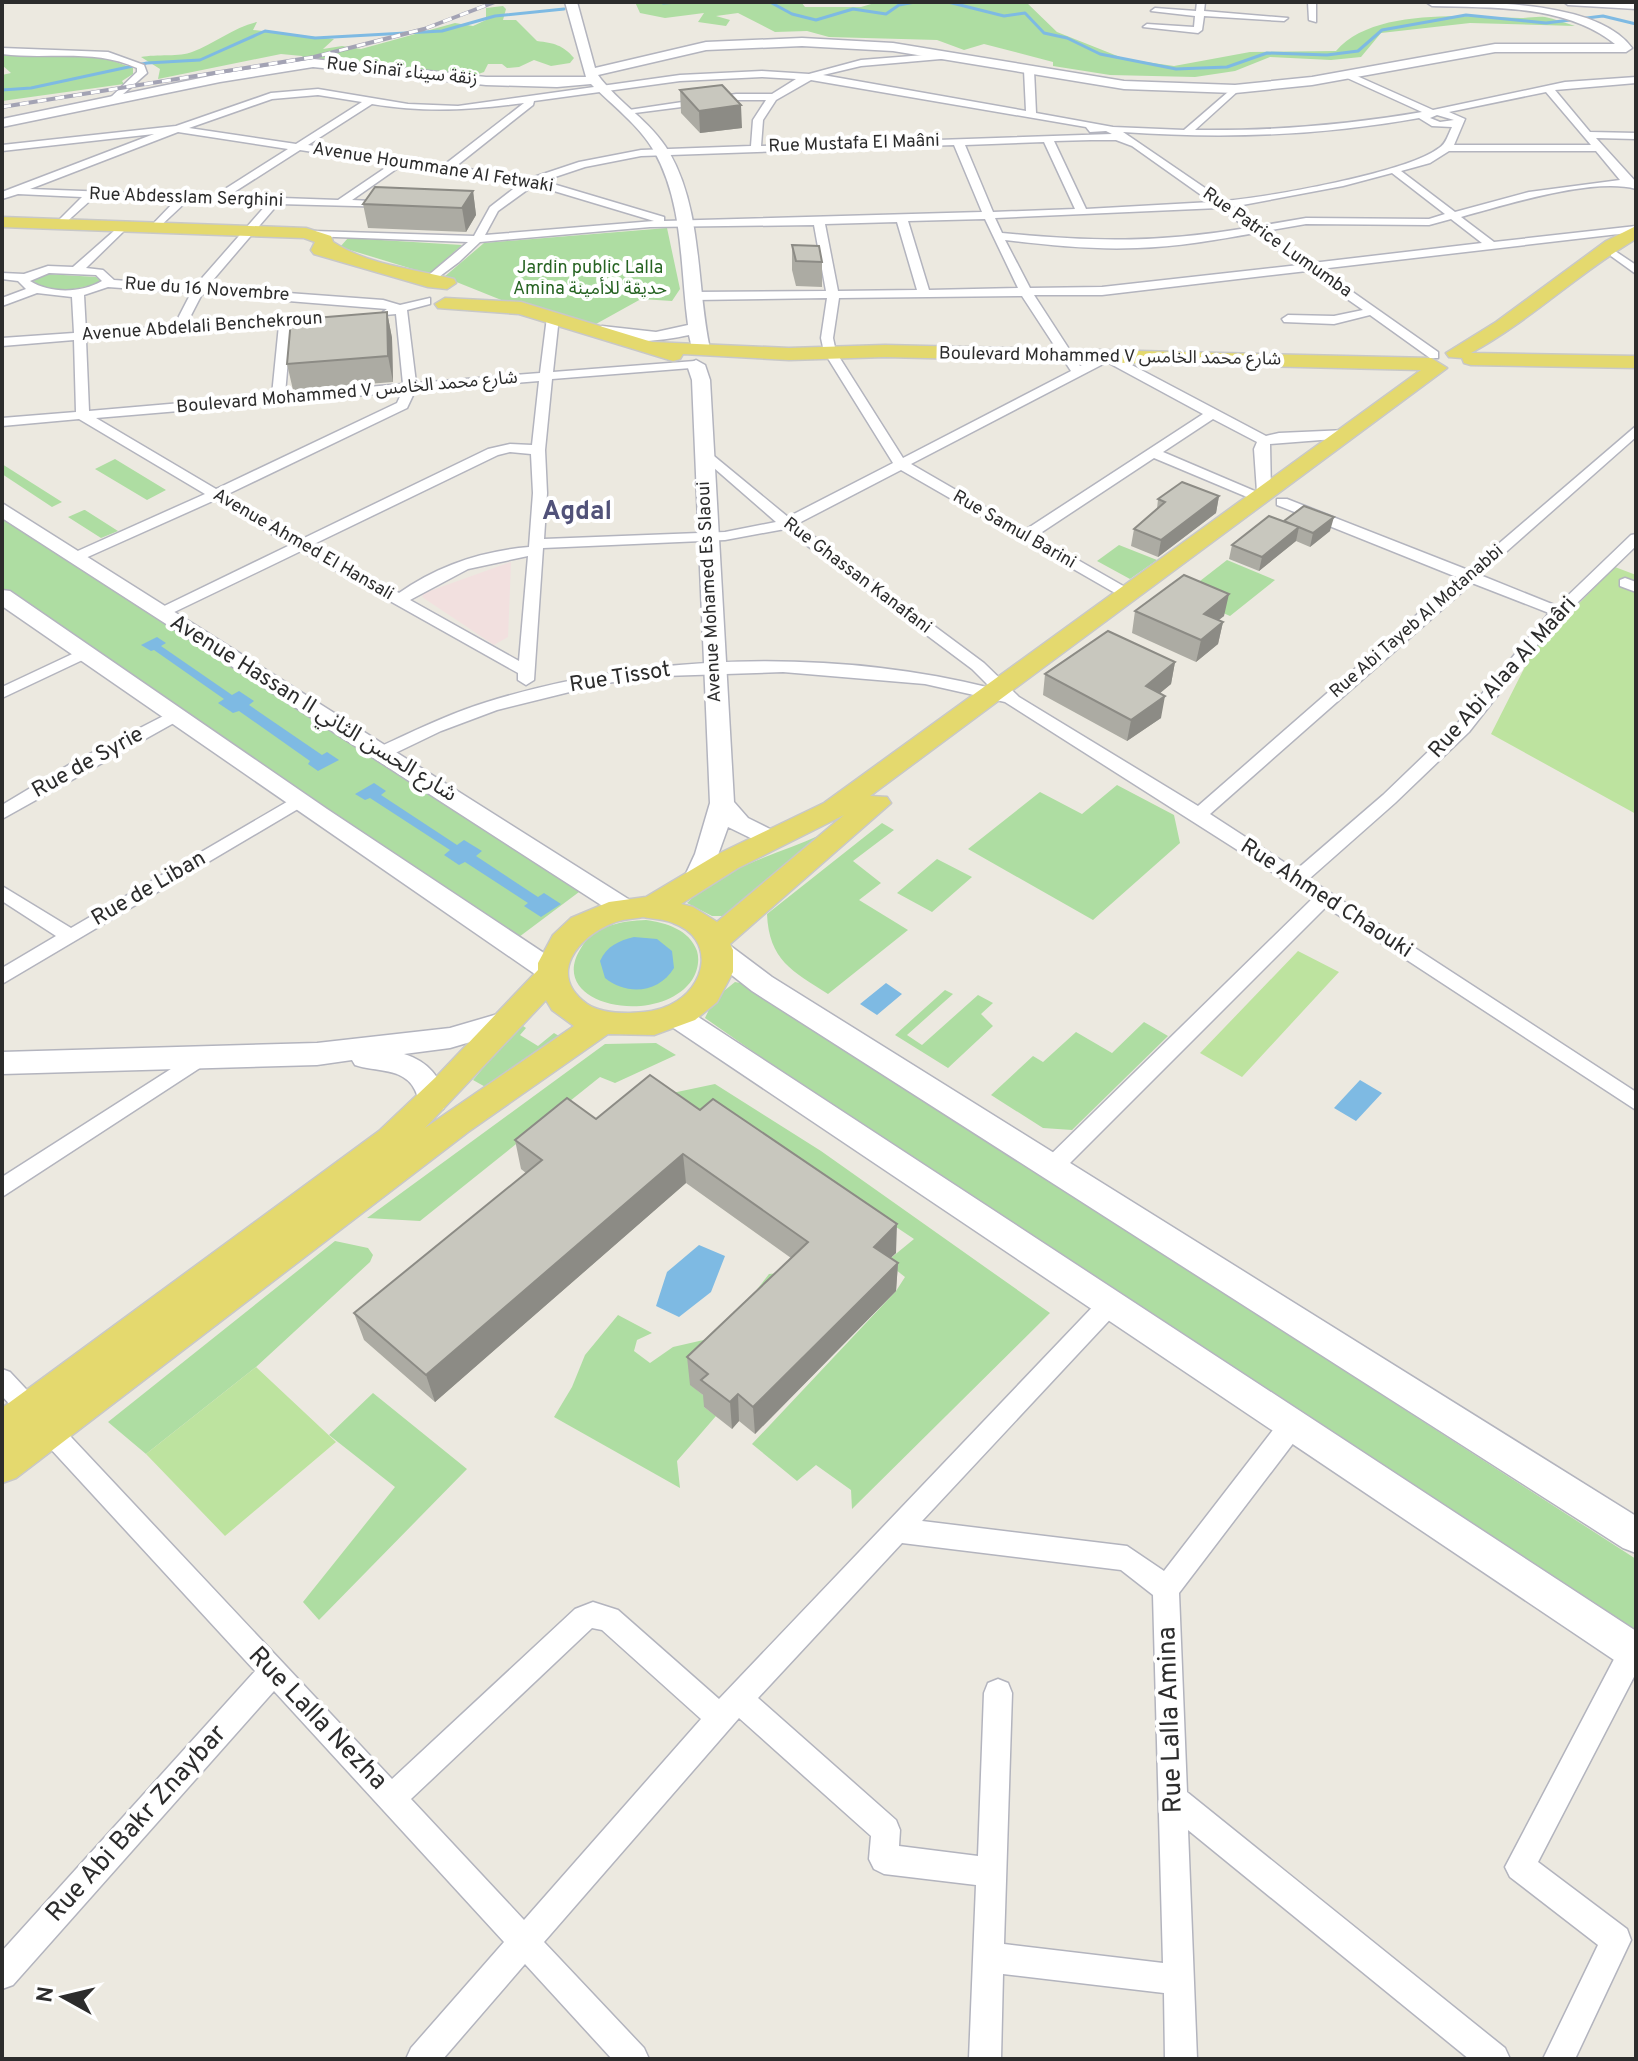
<svg xmlns="http://www.w3.org/2000/svg" width="1638" height="2061" viewBox="0 0 1638 2061" font-family="Overpass,'Noto Sans Arabic',sans-serif">
	<style>
		.medical { fill: #f2e0df }
		.green { fill: #aedda2 }
		.pitch { fill: #bde39f }
		.water { fill: #7ebae3 }
		.lines { fill: none; stroke-linecap: round; stroke-linejoin: round }
		.stream { stroke: #7ebae3; stroke-width: 3 }
		.street-casing { stroke: #b3b4be; stroke-width: 3 }
		.secondary-casing { stroke: #b3b4be; stroke-width: 3 }
		.primary-casing { stroke: #c8c8c8; stroke-width: 3 }
		.street { fill: #fff; fill-rule: evenodd }
		.secondary { fill: #fff; fill-rule: evenodd }
		.primary { fill: #e4d96e; fill-rule: evenodd }
		.rail-casing { stroke: #a3a3b4; stroke-width: 4 }
		.rail { stroke: #fff; stroke-width: 3; stroke-dasharray: 9; stroke-linecap: butt }
		.wall { fill: #acaba3 }
		.shaded-wall { fill: #8c8b85 }
		.building { fill: #c8c7be; stroke: #8c8b85; stroke-width: 2 }
		.labels { text-anchor: middle; dominant-baseline: central; stroke-width: 8; stroke-linejoin: round; paint-order: stroke }
		.far-street-label { font-size: 18px; fill: #2c2c2c; stroke: #fff }
		.far-park-label { font-size: 18px; fill: #266322; stroke: #fff }
		.street-label { font-size: 22px; fill: #2c2c2c; stroke: #fff }
		.far-district-label { font-size: 26px; font-weight: bold; fill: #515279; stroke: #fff }
		.near-street-label { font-size: 26px; fill: #2c2c2c; stroke: #fff }
	</style>
	<rect width="100%" height="100%" fill="#ece9e0"/>
	<!-- medical -->
	<path class="medical" d="M511 562 508 637 494 645 422 597 424 593Z"/>
	<!-- green -->
	<path class="green" d="M635 2H801L805 7H861L878 2H1026L1057 32 1125 59 1174 66 1250 52 1336 51C1374 7 1467 17 1520 18 1529 18 1537 16 1545 17 1555 19 1565 23 1575 26L1470 23 1381 33 1361 57 1331 60 1270 57 1235 71 1195 77 1110 75 1053 66V62L984 44 964 50 937 40 829 37 807 31 775 32 738 13 716 16 730 20 726 26 698 22 704 13 665 18 640 13Z
		M503 6 506 9 503 20H516L537 41C554 43 563 45 574 58L570 63 551 66 534 60 519 67 507 68 502 64H488L484 72 467 78 308 62 302 56 281 54 158 79 160 69 141 57C156 54 181 57 192 52 214 44 234 27 257 22L253 30 334 39 323 49 342 46 361 49 455 23 473 26 486 20V8Z
		M2 54 99 56 133 68V74L122 81 124 84 2 101V75L11 73 2 65Z
		M667 228 680 289 672 301 641 299 596 324 521 308 444 277 484 243Z
		M348 238 462 245 429 274 340 247Z
		M47 274 96 277 102 282C78 289 54 296 33 281Z
		M115 459 166 490 147 500 95 469Z
		M2 464 62 502 52 507 2 474Z
		M84 510H85L118 531 101 538 68 517Z
		M2 516 398 766 579 892 519 937 2 596Z
		M1119 545 1157 560 1130 579 1097 561Z
		M1227 560 1275 580 1230 616 1182 595Z
		M1117 785 1174 815 1180 843 1093 920 968 849 1040 792 1082 814Z
		M882 823 894 830 853 861 881 883 859 900 908 930 828 994C792 971 769 960 767 914Z
		M820 835 724 916H712L687 903C723 866 775 856 820 835Z
		M937 859 972 877 932 912 897 893Z
		M646 920C666 923 689 929 697 951 700 961 697 972 692 980 659 1028 544 1006 581 948 594 925 622 921 646 920Z
		M735 982 745 984 1636 1559V1638L940 1182 705 1018 714 999Z
		M945 990 953 994 907 1035 922 1045 978 995 993 1003 981 1014 993 1026 948 1068 895 1035Z
		M1144 1022 1168 1036 1072 1130 1043 1128 991 1095 1033 1056 1043 1062 1076 1032 1112 1053Z
		M520 1024 526 1028 520 1035 538 1046 554 1033 559 1036 489 1089 473 1080Z
		M656 1043 676 1055 615 1083 600 1077 420 1221 367 1218 605 1044Z
		M715 1084 821 1151 1050 1313 852 1509 851 1490 816 1465 797 1481 752 1444 896 1291 905 1277 886 1262 914 1239 723 1111 704 1125 658 1096Z
		M335 1241 368 1248 373 1255 370 1262 256 1367 146 1454 108 1422Z
		M808 1270 690 1384 710 1401 704 1407 716 1416 677 1461 680 1488 554 1417 572 1387 585 1355 618 1315 652 1333 637 1340 634 1351 650 1363 673 1347 721 1336 769 1274Z
		M373 1393 467 1469 319 1620 303 1602 395 1487 329 1435Z"/>
	<!-- pitch -->
	<path class="pitch" d="M1615 567 1636 575V814L1491 734 1534 649Z
		M1298 951 1339 972 1242 1077 1200 1053Z
		M256 1367 336 1442 225 1536 146 1454Z"/>
	<!-- water -->
	<path class="water" d="M157 637 166 643 161 646 232 695 239 691 254 701 249 705 322 755 327 752 339 760 318 771 308 764 310 761 239 711 233 713 218 703 224 699 154 650 151 651 141 645Z
		M374 783 386 791 381 795 457 845 464 840 482 851 476 856 538 897 544 893 561 904 541 917 524 906 528 903 465 862 459 865 444 855 450 850 370 798 365 800 355 794Z
		M634 937 657 939 672 951 674 968C659 993 627 996 605 978L600 961C607 946 618 941 634 937Z
		M886 983 902 994 877 1015 860 1004Z
		M1360 1080 1382 1093 1356 1121 1334 1108Z
		M699 1245 725 1256 711 1292 679 1317 656 1306 667 1272Z"/>
	<g class="lines">
		<!-- stream -->
		<path class="stream" d="M770 2 792 14 816 20 853 9 886 14 899 5 915 2
			M948 2 1004 16 1025 13 1044 33 1067 38 1100 54 1176 69 1227 67 1267 53 1327 55 1358 51 1382 30 1466 15 1546 23 1603 16 1636 24
			M663 3 679 2
			M2 90 31 88 147 63 200 60 265 31 315 38 442 31 495 16 564 9"/>
		<!-- street casing -->
		<g class="street-casing">
			<path id="street" d="M1197 2H1205L1204 11 1288 18 1284 21 1204 16 1202 30 1198 33 1143 27 1147 24 1194 27 1195 16 1151 11 1155 8 1196 11Z
				M1308 2H1316V22L1309 20Z
				M1564 2 1636 3V9L1568 5Z
				M2 48 108 52 144 65 147 73 114 102 109 99 137 72V68C94 48 47 60 2 54Z
				M949 53 952 58 861 66 823 75 1026 111 1024 70 1029 67 1034 70 1036 113 1113 127 1184 130 1235 86 1238 91 1195 130C1272 131 1346 125 1422 112L1345 77 1348 72 1433 110 1565 82 1636 77V83L1555 90 1590 132 1636 133V139L1596 138 1636 182V189C1593 177 1505 205 1461 217L1494 242 1636 226V232L1320 269 1438 352V358H1430L1370 315 1334 324 1284 322 1282 319 1288 315 1334 316 1363 310 1307 271 1102 295H1034L1080 366 1103 354H1111L1266 436 1279 433 1347 430 1354 434 1347 438 1270 444 1271 494 1259 502 1154 458 1036 536 1132 591V597H1122L901 470 797 524 984 663 1019 697 1198 806 1459 578 1277 505V499H1287L1468 570 1636 426V437L1480 575 1557 606 1631 535 1636 534V546L1548 631 1469 732 1395 803 1309 879 1636 1092V1110L1326 907 1060 1173 1052 1175 1044 1173 1041 1167 1044 1161 1313 898 1005 702 925 684 783 672 664 676 606 683 497 710 441 731 387 757H375L373 753 375 749C412 732 448 714 487 702 644 653 831 648 991 688L972 669 785 529 725 540 543 548 534 680 526 685 518 680V673L301 551 166 616H156V610L290 545 215 500 81 560H71V554L205 494 79 419 2 426V418L76 412 74 340 2 346V338L74 333 72 297 37 293 2 306V298L26 289 18 281 2 279V273L24 274 48 266 73 267 123 223 127 224V228L86 268 103 270 114 280 195 286 267 204 187 201 156 230 150 227 175 201 93 198 62 226 56 223 82 197 18 194 2 199V192L154 134 2 151V145L176 126 271 93 318 89 408 104 458 106 680 75 762 71 809 74 861 60ZM762 77 796 79 772 94H736L622 111 627 114 736 100H766L753 120 751 146 641 150 579 162 531 178 455 167 533 105 534 101 680 81ZM811 80 1086 127 1090 132 1106 131 1112 134 761 146 763 120 776 100ZM1546 92 1591 145H1454L1465 119 1449 112ZM318 95 362 102 296 144 189 128 272 99ZM524 103 444 165 308 145 372 104C427 113 470 110 524 103ZM1437 115 1454 120 1440 122 1430 118ZM1419 118 1432 126 1452 127C1448 135 1446 144 1439 148 1407 173 1268 197 1224 201L1123 132C1222 139 1320 136 1419 118ZM178 132 288 149 214 196 30 189ZM1091 140H1116L1132 146 1211 202 1086 209 1054 141ZM1044 142 1075 209 993 212 965 145ZM954 145 982 212 664 221V217L543 181 585 167 641 156ZM300 150 391 164 338 200 228 196ZM1449 151H1596L1620 180 1529 192 1455 212 1401 171 1430 163ZM402 165 521 183 490 207 474 236 313 231 309 232V236L468 242 424 279V283L428 285 459 262 480 242 650 227 814 225 826 291 694 292 688 296 694 300 827 298 821 338 824 352 893 463 788 517 703 447 698 448V454L776 522 725 532 544 539 547 493 545 450 552 379 691 368 697 364 695 361 553 372 559 317 553 313 547 317 540 373 416 383 407 310 430 304V298L400 305 383 300 207 287 278 204 394 207 395 205 390 202 352 200ZM1392 173 1445 214 1429 219 1306 218 1259 226 1232 207 1343 186ZM534 185 654 221 485 235 498 211ZM1219 208 1247 228C1158 243 1092 242 1002 233L995 218ZM985 219 1018 288 929 290 908 221ZM1451 219 1482 243 1312 263 1266 231 1306 224 1429 225ZM897 222 917 290 838 291 825 224ZM1255 233 1299 265 1102 287 1030 288 1005 240C1049 245 1093 250 1137 248 1176 247 1216 240 1255 233ZM49 273 96 275 102 281C81 293 51 294 30 281ZM108 287 191 293 174 326 86 332 84 295ZM202 294 387 309 383 312 385 315 396 314 403 384 285 394 291 325 321 322V316L186 325ZM1022 296 1071 371 903 458 836 352 833 338 839 298ZM279 325 272 395 89 411 86 340ZM1107 362 1203 414 1025 530 911 464ZM539 381 532 445 510 444 488 449 302 539 226 495 407 408 415 391ZM402 392 397 403 216 489 96 418ZM1213 419 1257 442 1254 449 1257 492 1163 452ZM510 452 531 454 533 493 529 547C482 551 437 566 399 593L312 545 498 455ZM528 556 519 661 410 600 468 569ZM1472 583 1549 613 1457 724 1383 795 1296 870 1210 814Z
				M1615 251 1636 265V274L1611 256V252Z
				M1625 578 1636 582V592L1620 586V580Z
				M85 648 91 650V656L2 698V687Z
				M175 710 181 711 183 715 181 719 2 819V805L72 763Z
				M297 796 303 798 306 802 303 806 2 984V968L56 936 2 901V886L71 928Z
				M199 1051 206 1054 209 1059 206 1064 2 1197V1177Z
				M1110 1294 1118 1297 1122 1304 1118 1311 922 1521 1127 1546 1164 1571 1283 1417 1292 1414 1301 1417 1304 1425 1301 1433 1179 1593 1187 1792 1505 2048 1510 2059H1469L1188 1830 1197 2059H1165L1164 1993 1003 1974 1001 2059H969L976 1885 884 1874 874 1869 869 1859 871 1836 739 1718 544 1942 644 2048 649 2059H612L525 1964 443 2059H406L411 2048 504 1942 274 1691 13 1985 2 1989V1951L255 1671 2 1396V1369L10 1372 392 1779 575 1609 593 1602 618 1610 719 1699 1102 1297ZM902 1543 1121 1570 1153 1595 1163 1963 1004 1944 1012 1693 1008 1683 998 1679 988 1683 984 1693 978 1856 899 1846 900 1830 896 1820 758 1698ZM592 1628 602 1630 701 1719 524 1920 411 1799Z
				M1633 1638 1636 1639V1673L1538 1862 1627 1929 1631 1940 1575 2059H1543L1598 1945 1510 1877 1505 1867 1623 1642Z"/>
		</g>
		<!-- secondary casing -->
		<g class="secondary-casing">
			<path id="secondary" d="M565 2H577L595 68 706 42 802 38 893 43 1124 81 1235 85 1312 77 1495 44H1615C1565 4 1492 8 1432 6L1426 2C1481 2 1598 0 1632 48L1626 52H1495L1312 85 1235 93 1124 89 893 51 802 46 706 50 598 75C618 103 651 121 669 152 703 211 696 284 710 349L701 354 692 349 689 335C666 340 612 348 593 331L602 326 656 332 688 325C680 267 684 204 654 151 639 125 612 105 591 84L557 87 486 85 313 67 220 82 2 127V119L220 74 313 59 486 77H586Z
				M696 360 705 365 710 380 734 802 748 818 780 834 784 840 780 846 771 848 728 827 709 880 705 886 696 889 687 886 683 880 695 854 710 803 692 380 687 365Z
				M2 503 633 902 637 908 633 914 624 917 615 914 2 518Z
				M2 590 10 591 327 809 562 965 566 972 562 979 552 982 542 979 2 606Z
				M719 942 728 944 772 977 1636 1516V1553L1623 1548 752 991 710 958 706 951 710 944Z
				M676 1006 686 1009 1636 1631V1672L1623 1666 666 1023 662 1016 666 1009Z
				M508 1011 518 1014 522 1021 518 1028 450 1048 404 1054C429 1062 440 1077 448 1101L443 1109 433 1112 423 1109C419 1103 418 1096 415 1090 404 1067 375 1072 355 1065L352 1060 317 1065 2 1074V1052L317 1043 450 1028Z"/>
		</g>
		<!-- primary casing -->
		<g class="primary-casing">
			<path id="primary" d="M2 217 306 228 331 236 333 242C368 265 413 269 454 279L456 283 447 289 428 287 314 254 311 250 315 242 304 238 2 227Z
				M1636 226V239C1578 273 1530 321 1471 353L1636 356V368L1471 365 1464 363 1462 358 1449 357 1446 353 1496 322 1606 241Z
				M445 298 521 302 652 342 789 348 885 345 1431 358 1447 368 870 796 887 797 891 803 730 944 733 950V972L717 1002 695 1020 654 1035 608 1034 468 1132 16 1478 2 1483V1408L379 1131 437 1076 538 970V963L553 935 571 918 609 902 646 897 718 854 824 803 1421 370 885 357 789 360 683 354 680 359 673 361 519 314 438 308 435 304ZM844 815 717 922 693 907 681 904 738 868ZM643 917C653 919 664 919 673 923 716 938 707 988 670 1005 656 1012 643 1012 628 1013 614 1013 599 1012 587 1004 547 975 577 937 613 923 622 919 633 919 643 917ZM546 1000 552 1010 574 1026 425 1128Z"/>
		</g>
		<!-- street -->
		<use href="#street" class="street"/>
		<!-- secondary -->
		<use href="#secondary" class="secondary"/>
		<!-- primary -->
		<use href="#primary" class="primary"/>
		<!-- rail casing -->
		<g class="rail-casing">
			<path id="rail" d="M2 107 314 57 424 29 495 2"/>
		</g>
		<!-- rail -->
		<use href="#rail" class="rail"/>
	</g>
	<!-- wall -->
	<path class="wall" d="M680 90 742 128 700 133 681 113Z
		M473 191 476 215 466 232 368 228 363 204Z
		M792 245 822 262V287L796 286 792 270Z
		M387 312 392 338 393 382 293 390 287 364Z
		M1219 496 1216 513 1158 557 1131 546 1134 529 1157 509 1158 499Z
		M1284 521 1330 531 1310 547 1296 541 1259 571 1229 559 1232 545Z
		M1135 611 1224 616 1218 620 1223 622 1218 644 1196 662 1132 633Z
		M1175 662 1171 684 1160 693 1161 718 1127 741 1043 695 1045 674Z
		M650 1075 896 1253 890 1258 898 1263 896 1291 755 1434 739 1421 732 1429 704 1407 703 1395 690 1385 687 1357 791 1258 686 1183 435 1402 364 1340 354 1313 526 1173 521 1169 515 1140 596 1119Z"/>
	<!-- shaded-wall -->
	<path class="shaded-wall" d="M741 105 742 128 700 133 699 111Z
		M473 191 476 215 466 232 462 208Z
		M387 312 392 338 393 382 388 356Z
		M1219 496 1216 513 1158 557 1161 540Z
		M1334 517 1330 531 1310 547 1313 533Z
		M1299 527 1296 541 1259 571 1262 557Z
		M1229 594 1224 616 1200 635 1204 614Z
		M1223 622 1218 644 1196 662 1201 640Z
		M1175 662 1171 684 1142 708 1146 686Z
		M1165 696 1161 718 1127 741 1131 720Z
		M683 1154 686 1183 435 1402 426 1375Z
		M897 1224 896 1253 873 1275 874 1247Z
		M898 1263 896 1291 755 1434 753 1407Z
		M738 1394 739 1421 732 1429 730 1402Z"/>
	<!-- building -->
	<path class="building" d="M722 85 741 105 699 111 680 90Z
		M375 187 473 191 462 208 363 204Z
		M792 245 819 246 822 262 796 261Z
		M387 312 388 356 287 364 291 320Z
		M1182 482 1219 496 1161 540 1134 529 1165 502 1158 499Z
		M1304 506 1334 517 1313 533 1284 521Z
		M1269 516 1299 527 1262 557 1232 545Z
		M1184 575 1229 594 1204 614 1223 622 1201 640 1135 611Z
		M1108 631 1175 662 1146 686 1165 696 1131 720 1045 674Z
		M650 1075 700 1110 713 1099 897 1224 874 1247 898 1263 753 1407 738 1394 730 1402 701 1380 708 1374 687 1357 808 1242 683 1154 426 1375 354 1313 542 1160 515 1140 567 1098 596 1119Z"/>
	<g class="labels">
		<!-- far-street labels -->
		<g class="far-street-label">
			<text transform="translate(402 72) rotate(6)">Rue Sinaï زنقة سيناء</text>
			<text transform="translate(854 144) rotate(-2)">Rue Mustafa El Maâni</text>
			<text transform="translate(433 168) rotate(9)">Avenue Hoummane Al Fetwaki</text>
			<text transform="translate(186 198) rotate(2)">Rue Abdesslam Serghini</text>
			<text transform="translate(1277 243) rotate(35)">Rue Patrice Lumumba</text>
			<text transform="translate(207 290) rotate(4)">Rue du 16 Novembre</text>
			<text transform="translate(202 327) rotate(-4)">Avenue Abdelali Benchekroun</text>
			<text transform="translate(1110 357) rotate(1)">Boulevard Mohammed V شارع محمد الخامس</text>
			<text transform="translate(347 393) rotate(-5)">Boulevard Mohammed V شارع محمد الخامس</text>
			<text transform="translate(1014 530) rotate(30)">Rue Samul Barini</text>
			<text transform="translate(303 545) rotate(30)">Avenue Ahmed El Hansali</text>
			<text transform="translate(857 576) rotate(37)">Rue Ghassan Kanafani</text>
			<text transform="translate(710 592) rotate(-93)">Avenue Mohamed Es Slaoui</text>
			<text transform="translate(1417 622) rotate(-41)">Rue Abi Tayeb Al Motanabbi</text>
		</g>
		<!-- far-park labels -->
		<g class="far-park-label">
			<text x="590" y="268">Jardin public Lalla<tspan x="590" dy="21">Amina حديقة للاأمينة</tspan></text>
		</g>
		<!-- street labels -->
		<g class="street-label">
			<text transform="translate(620 678) rotate(-9)">Rue Tissot</text>
			<text transform="translate(1503 678) rotate(-48)">Rue Abi Alaa Al Maâri</text>
			<text transform="translate(313 709) rotate(32)">Avenue Hassan II شارع الحسن الثاني</text>
			<text transform="translate(88 763) rotate(-29)">Rue de Syrie</text>
			<text transform="translate(149 889) rotate(-30)">Rue de Liban</text>
			<text transform="translate(1326 899) rotate(33)">Rue Ahmed Chaouki</text>
		</g>
		<!-- far-district labels -->
		<g class="far-district-label">
			<text x="577" y="512">Agdal</text>
		</g>
		<!-- near-street labels -->
		<g class="near-street-label">
			<text transform="translate(317 1719) rotate(46)">Rue Lalla Nezha</text>
			<text transform="translate(1171 1720) rotate(-92)">Rue Lalla Amina</text>
			<text transform="translate(137 1824) rotate(-48)">Rue Abi Bakr Znaybar</text>
		</g>
	</g>
	<!-- border -->
	<rect width="1638" height="2061" fill="none" stroke="#2c2c2c" stroke-width="8"/>
	<!-- north arrow -->
	<g transform="translate(64 1997) rotate(278)" stroke="#ffffff" stroke-width="6" paint-order="stroke">
	<path d="M0-6L14 30L0 20L-14 30Z" fill="#2c2c2c"/>
	<text y="-12" font-size="22" font-weight="bold" text-anchor="middle" fill="#2c2c2c">N</text>
	</g>
</svg>
